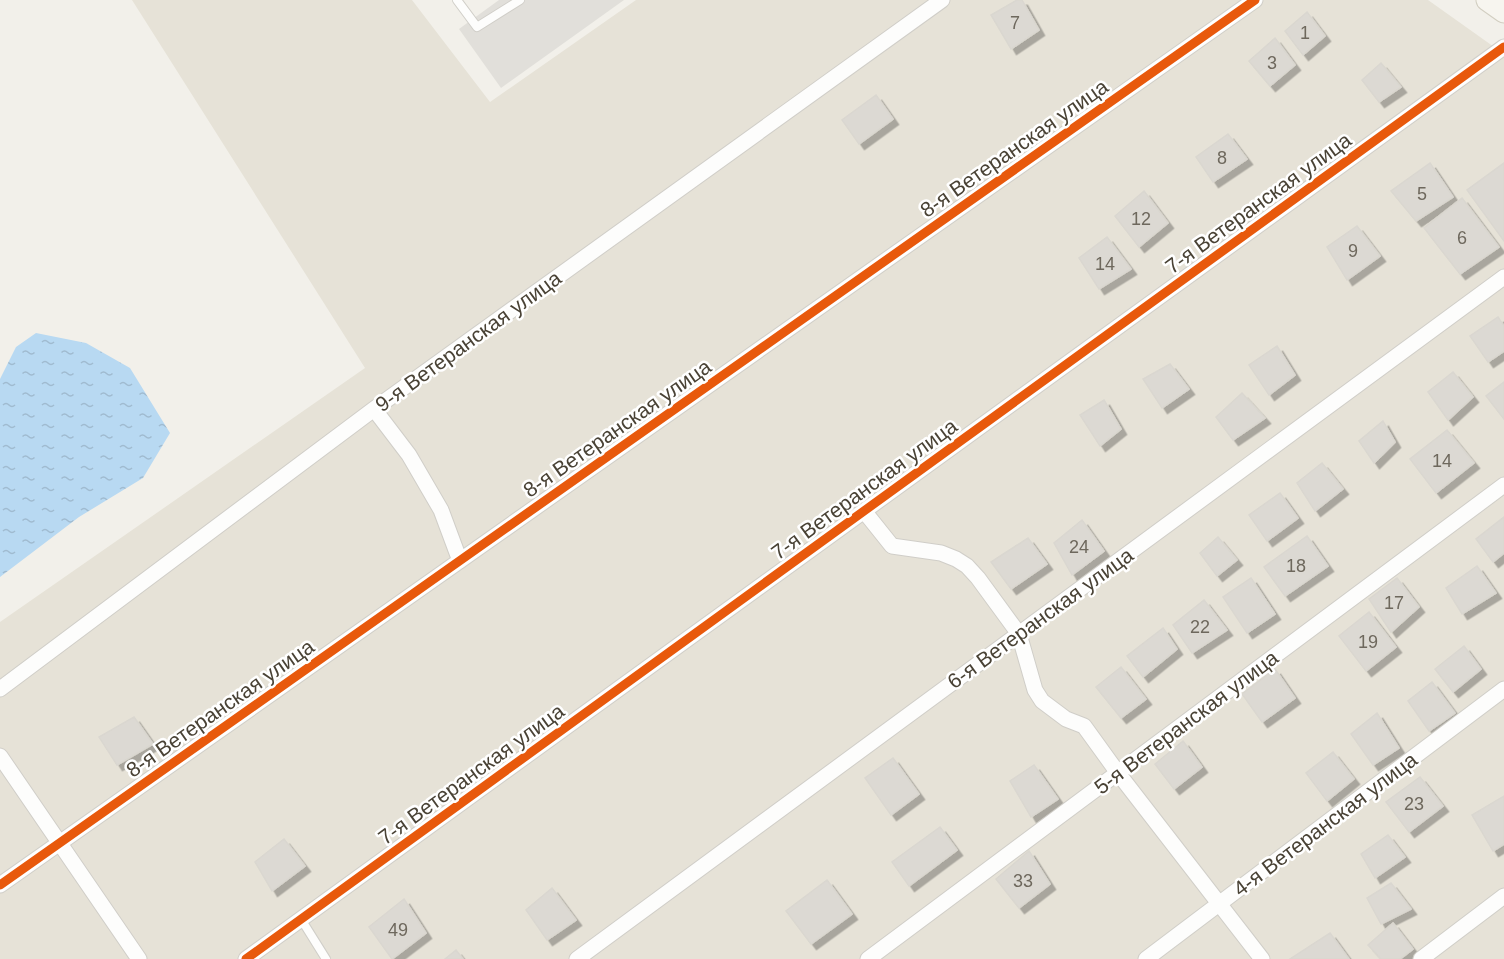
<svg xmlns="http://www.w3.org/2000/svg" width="1504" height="959" viewBox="0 0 1504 959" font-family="Arial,sans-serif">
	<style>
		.residential { fill: #e6e2d7 }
		.parking { fill: #e1dfda }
		.water { fill: url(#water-ripples) }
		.building { fill: #dcd9d3; stroke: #dad7d0; stroke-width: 1.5; filter: url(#shadow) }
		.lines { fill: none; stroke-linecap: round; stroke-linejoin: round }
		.service-casing { stroke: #d0cec8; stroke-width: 10 }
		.minor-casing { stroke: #d0cec8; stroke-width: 17 }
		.secondary-casing { stroke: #d2cec1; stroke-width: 23 }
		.service { stroke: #fdfdfc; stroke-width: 8 }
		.minor { stroke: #fdfdfc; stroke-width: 15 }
		.secondary { stroke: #f7f5ef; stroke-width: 21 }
		.cycleway-casing { stroke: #fff; stroke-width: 13 }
		.cycleway { stroke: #e8590c; stroke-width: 9 }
		.labels { text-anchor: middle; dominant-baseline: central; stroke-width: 5; stroke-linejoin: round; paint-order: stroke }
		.number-label { font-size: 18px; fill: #6e685d }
		.street-label { font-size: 21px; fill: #494235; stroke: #fff }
	</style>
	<defs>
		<pattern id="water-ripples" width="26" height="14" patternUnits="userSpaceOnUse" patternTransform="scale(1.5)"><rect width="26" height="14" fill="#b8d9f2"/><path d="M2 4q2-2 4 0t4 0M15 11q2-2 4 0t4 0" fill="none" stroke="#a0bbd0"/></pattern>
		<filter id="shadow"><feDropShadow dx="5.5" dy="5.5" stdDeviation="0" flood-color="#0004"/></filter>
	</defs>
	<rect width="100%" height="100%" fill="#f2f0ea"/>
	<!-- residential -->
	<path class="residential" d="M132 0H412L490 102 636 0H1428L1504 54V959H0V622L365 368Z"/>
	<!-- parking -->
	<path class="parking" d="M499 0H624L501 88 459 29Z"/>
	<!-- water -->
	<path class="water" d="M36 333 86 343 130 368 170 433 143 478 79 517 0 577V379L16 347Z"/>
	<!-- building -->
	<path class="building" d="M1017 0H1022L1039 30 1011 49 991 15Z
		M1307 12 1325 36 1303 55 1285 31Z
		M1275 38 1295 65 1270 86 1249 61Z
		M1381 63 1401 87 1379 102 1362 80Z
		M876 95 893 119 859 144 842 120Z
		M1228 134 1247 159 1213 182 1196 157Z
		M1430 163 1453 197 1416 221 1391 191Z
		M1504 163V241L1467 190Z
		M1144 191 1168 223 1139 247 1115 216Z
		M1462 198 1499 247 1460 274 1424 228Z
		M1357 226 1380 256 1347 280 1327 247Z
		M1107 237 1131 269 1099 289 1079 258Z
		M1498 317 1504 326V351L1488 362 1470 336Z
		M1277 346 1295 375 1269 395 1249 365Z
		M1170 364 1189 389 1162 408 1143 379Z
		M1453 372 1473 397 1448 420 1428 392Z
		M1504 382V419L1486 396Z
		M1242 393 1265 418 1233 440 1216 417Z
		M1104 400 1121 429 1100 446 1080 415Z
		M1383 421 1395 442 1374 463 1359 441Z
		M1447 430 1474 463 1436 493 1410 459Z
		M1322 463 1343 489 1315 511 1297 483Z
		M1280 493 1298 518 1267 541 1249 515Z
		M1504 517V553L1493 562 1476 539Z
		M1082 520 1104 551 1072 575 1054 543Z
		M1307 536 1328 566 1285 596 1264 567Z
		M1218 537 1237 560 1217 576 1200 553Z
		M1028 538 1047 564 1011 589 991 562Z
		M1477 566 1496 593 1462 614 1446 588Z
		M1251 578 1275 614 1247 633 1223 597Z
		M1397 578 1419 607 1391 632 1369 599Z
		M1204 600 1227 630 1192 653 1173 625Z
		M1369 612 1396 647 1366 671 1339 636Z
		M1163 628 1177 649 1143 677 1127 656Z
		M1464 646 1481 669 1453 692 1435 669Z
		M1121 667 1146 699 1121 718 1096 687Z
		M1275 669 1295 698 1262 722 1242 694Z
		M1432 682 1455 713 1429 731 1408 701Z
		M1377 713 1399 748 1373 765 1351 734Z
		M134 717 153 744 117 765 99 737Z
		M1183 741 1202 767 1174 789 1155 764Z
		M1333 752 1354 779 1327 801 1306 773Z
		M893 758 919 794 891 815 865 778Z
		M1034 765 1058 799 1031 817 1010 781Z
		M1420 777 1443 806 1409 832 1386 802Z
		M1504 796V844L1493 851 1472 815Z
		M940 827 957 850 909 886 892 862Z
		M1388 835 1405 857 1375 878 1361 854Z
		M284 839 305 866 272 891 255 862Z
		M1029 851 1050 884 1019 908 996 879Z
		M827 880 852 914 811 944 786 911Z
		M1391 883 1411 909 1381 924 1367 898Z
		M552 888 576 920 547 940 526 910Z
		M404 899 426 933 392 959 369 927Z
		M1393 923 1413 949 1400 959H1381L1368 945Z
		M1330 933 1349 959H1290Z
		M456 950 463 959H445Z"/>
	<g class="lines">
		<!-- service casing -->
		<g class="service-casing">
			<path id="service" d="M457 0 477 27 520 0
				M301 919 326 959"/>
		</g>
		<!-- minor casing -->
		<g class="minor-casing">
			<path id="minor" d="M374 409 409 455 441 510 460 561
				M864 511 892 546 941 553 956 559 967 566 978 578 1019 634 1035 690 1042 701 1066 719 1084 726 1118 773 1262 959
				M0 689 374 409 942 0
				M0 756 139 959
				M0 885 1255 0
				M246 959 1504 47
				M577 959 1504 277
				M868 959 1504 485
				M1146 959 1504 689
				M1421 959 1504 896"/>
		</g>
		<!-- secondary casing -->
		<g class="secondary-casing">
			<path id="secondary" d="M1487 0 1504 12"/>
		</g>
		<!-- service -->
		<use href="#service" class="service"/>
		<!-- minor -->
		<use href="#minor" class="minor"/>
		<!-- secondary -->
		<use href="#secondary" class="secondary"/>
		<!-- cycleway casing -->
		<g class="cycleway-casing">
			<path id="cycleway" d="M0 885 1255 0
				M246 959 1504 47"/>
		</g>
		<!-- cycleway -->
		<use href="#cycleway" class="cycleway"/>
	</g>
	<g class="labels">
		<!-- number labels -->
		<g class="number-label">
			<text x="1015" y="23">7</text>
			<text x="1305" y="33">1</text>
			<text x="1272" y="63">3</text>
			<text x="1222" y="158">8</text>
			<text x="1422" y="194">5</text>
			<text x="1141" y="219">12</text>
			<text x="1462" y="238">6</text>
			<text x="1353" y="251">9</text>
			<text x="1105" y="264">14</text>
			<text x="1442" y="461">14</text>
			<text x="1079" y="547">24</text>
			<text x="1296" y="566">18</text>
			<text x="1394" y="603">17</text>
			<text x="1200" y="627">22</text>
			<text x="1368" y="642">19</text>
			<text x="1414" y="804">23</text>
			<text x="1023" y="881">33</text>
			<text x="398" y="930">49</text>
		</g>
		<!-- street labels -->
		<g class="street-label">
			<text transform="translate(1014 148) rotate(-35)">8-я Ветеранская улица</text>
			<text transform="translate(1258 203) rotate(-36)">7-я Ветеранская улица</text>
			<text transform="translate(468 341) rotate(-36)">9-я Ветеранская улица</text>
			<text transform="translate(617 428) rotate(-35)">8-я Ветеранская улица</text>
			<text transform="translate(864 489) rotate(-36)">7-я Ветеранская улица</text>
			<text transform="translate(1040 618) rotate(-36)">6-я Ветеранская улица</text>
			<text transform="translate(220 708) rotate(-35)">8-я Ветеранская улица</text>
			<text transform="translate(1186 722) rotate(-37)">5-я Ветеранская улица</text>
			<text transform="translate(471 774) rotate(-36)">7-я Ветеранская улица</text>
			<text transform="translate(1325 824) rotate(-37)">4-я Ветеранская улица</text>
		</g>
	</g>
</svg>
